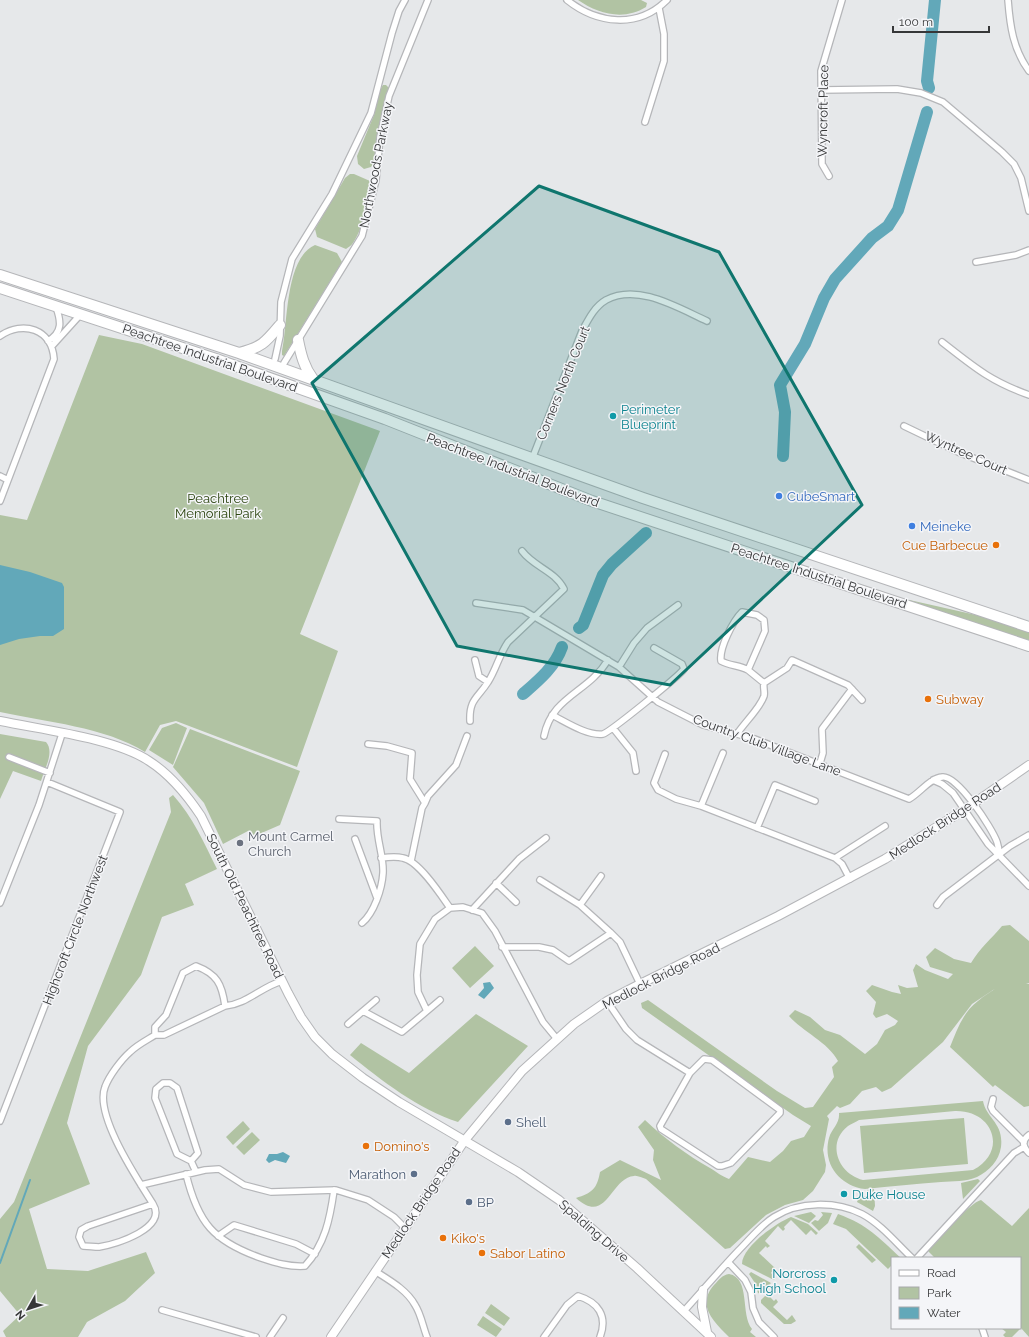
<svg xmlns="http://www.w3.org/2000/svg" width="1029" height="1337" viewBox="0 0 1029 1337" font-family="Raleway,sans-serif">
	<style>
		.green { fill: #b1c3a3; fill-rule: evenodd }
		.water { fill: #62a8b9 }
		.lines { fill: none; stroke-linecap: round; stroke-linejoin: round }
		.stream { stroke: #62a8b9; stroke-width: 2 }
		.river { stroke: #62a8b9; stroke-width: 12 }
		.street-casing { stroke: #b5b6b9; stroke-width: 8 }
		.secondary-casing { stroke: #b5b6b9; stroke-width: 10 }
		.highway-casing { stroke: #b5b6b9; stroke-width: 12 }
		.street { stroke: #fff; stroke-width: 5.5 }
		.secondary { stroke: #fff; stroke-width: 8 }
		.highway { stroke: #fff; stroke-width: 10 }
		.marked { fill: #0f766e; fill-opacity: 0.2; stroke: #0f766e; stroke-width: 3; stroke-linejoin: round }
		.culture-dot { fill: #0f9aa8; stroke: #f4f5f8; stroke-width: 1.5 }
		.shop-dot { fill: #3f7fe0; stroke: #f4f5f8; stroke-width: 1.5 }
		.food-dot { fill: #e8710a; stroke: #f4f5f8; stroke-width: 1.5 }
		.worship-dot { fill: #6b7280; stroke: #f4f5f8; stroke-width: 1.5 }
		.service-dot { fill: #5c6f8a; stroke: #f4f5f8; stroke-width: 1.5 }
		.labels { text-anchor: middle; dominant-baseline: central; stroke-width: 3; stroke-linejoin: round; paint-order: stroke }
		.street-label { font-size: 13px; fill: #363738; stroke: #f4f5f8 }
		.culture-label { font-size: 13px; fill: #0d838f; stroke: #f4f5f8; text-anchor: start }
		.shop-label { font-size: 13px; fill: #366cbe; stroke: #f4f5f8; text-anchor: start }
		.park-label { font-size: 13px; fill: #2c4510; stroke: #f4f5f8 }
		.food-label { font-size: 13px; fill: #c56008; stroke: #f4f5f8; text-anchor: start }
		.worship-label { font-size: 13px; fill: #5b616d; stroke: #f4f5f8; text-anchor: start }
		.service-label { font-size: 13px; fill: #4e5e75; stroke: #f4f5f8; text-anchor: start }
	</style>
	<rect width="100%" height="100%" fill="#e6e8ea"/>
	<!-- green -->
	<path class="green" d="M578 0H641L647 3 646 7C624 21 598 14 578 0Z
		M383 85H386L390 89 378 136 374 163 371 167 364 169 358 164 357 156 374 115 380 90Z
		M350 174H354L370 181C374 192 361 233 353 243 351 246 348 247 346 249L317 237 315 229 345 178Z
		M315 245 337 253 342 262 284 356 282 355V351C288 323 285 258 315 245Z
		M99 335 142 344 380 431 300 634 338 651 297 767 176 721 160 725 145 752C105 727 46 722 0 712V515L27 520Z
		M905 599 985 617 1029 632V641L904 602Z
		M176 723 187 728 173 765 149 750 162 728Z
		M190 729 300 771 280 825 252 837 248 831 223 844 204 803 173 767Z
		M0 734 46 742C55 752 44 770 41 781L13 771 0 799Z
		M173 795C193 817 204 843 217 869L185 884 194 905 162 917 141 975 88 1046 67 1123 90 1184 29 1209 47 1269 88 1271 146 1252 155 1273 125 1301 87 1322 78 1337H6L3 1331 20 1315 0 1291V1219L14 1202 171 812 169 798Z
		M1010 925 1029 941V983H1026L1029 984V1106L1024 1107 995 1085 993 1087 950 1047C957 1030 963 1012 978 1001 983 996 991 992 996 988L972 1004 943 1042 891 1088 882 1092 876 1087 862 1091 850 1104 840 1108 837 1106 827 1116 829 1119 823 1150 826 1165 825 1172 813 1191 803 1200 785 1205 766 1215 730 1248 725 1249 646 1179C642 1178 637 1175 634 1176 610 1178 607 1226 576 1198 592 1193 597 1189 600 1172L620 1160 661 1180 653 1160 654 1150 638 1127 645 1120C665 1139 687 1155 710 1168 717 1172 721 1176 729 1179L748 1157 770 1162 783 1151 791 1141 804 1137 811 1126 793 1115 642 1008 641 1003 648 1000 777 1091 805 1108 813 1107 834 1077 832 1067 838 1061C828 1042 803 1032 789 1016L795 1010 810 1017 825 1030 840 1035 865 1054 877 1044 885 1030 895 1025 898 1021 887 1014 876 1018 873 1014 876 1002 866 991 872 985 892 992 901 994 898 985 907 988 918 987 913 970 916 964 925 970 948 979 953 974 930 967 926 957 935 948 954 959 971 963C979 949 992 938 1002 926Z
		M475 946 494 966 470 988 452 968Z
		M476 1014 528 1046 458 1122C418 1109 382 1081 350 1055L361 1043 409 1073Z
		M983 1101C986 1118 1004 1123 1001 1147 999 1161 989 1171 977 1177 966 1182 953 1181 941 1182 916 1184 891 1186 865 1189 840 1186 822 1164 829 1138 832 1128 840 1124 839 1113ZM955 1111C994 1110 1008 1152 973 1170L863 1180C838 1174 826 1143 848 1126 851 1124 856 1122 859 1120Z
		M964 1118 968 1164 864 1173 860 1126Z
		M243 1121 250 1129 233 1145 226 1137Z
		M252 1132 260 1140 244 1155 236 1147Z
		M978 1179 980 1181 963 1199 961 1183Z
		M874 1189 875 1206 873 1211 857 1202 859 1196H867V1190Z
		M981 1200 1012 1226 1029 1208V1337L1021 1328 1012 1337H1005L1003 1335 1006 1332 1001 1328H1020V1258H933L934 1257 928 1251C938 1240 969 1203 981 1200Z
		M811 1212 816 1216 809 1223 794 1216Z
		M821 1212 832 1213 828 1223 819 1231 811 1223 815 1220 818 1221 823 1215Z
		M838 1214C868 1225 878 1237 901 1258H892V1265L888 1269 846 1229 833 1224Z
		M791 1217 808 1224 818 1233 816 1235 811 1230 806 1235 791 1220 784 1227 785 1229 783 1231 778 1226 765 1241 770 1246 767 1248 766 1246 759 1253 775 1268 771 1273 776 1278 774 1280 742 1264C742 1247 776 1223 791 1217Z
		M859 1244 876 1260 872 1263 856 1247Z
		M751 1272 771 1283 761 1294 758 1293 755 1283 749 1274Z
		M729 1274C751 1278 740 1314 752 1329L750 1332 756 1337H729C714 1322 696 1306 714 1285 719 1280 722 1275 729 1274Z
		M767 1294 774 1301 776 1299 778 1302 773 1307 787 1320 792 1315 796 1321 791 1324H784L761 1303V1300Z
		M491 1304 510 1318 504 1326 485 1313Z
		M483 1316 502 1329 496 1337 477 1325Z"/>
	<!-- water -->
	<path class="water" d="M0 565 30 572 62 583 64 587V629L53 636H40L19 639 0 645Z
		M490 982 494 988 484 999 478 995 484 988 483 983Z
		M283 1152 290 1156 286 1163 275 1160 269 1163 266 1160 269 1154H277Z"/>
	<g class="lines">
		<!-- stream -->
		<path class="stream" d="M0 1263 30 1180"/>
		<!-- river -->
		<path class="river" d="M929 88 927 81 935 0
			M783 456 785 412 780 385 805 344 824 298 835 279 872 238 888 226 898 210 927 112
			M579 628 583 625 603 575 612 564 646 533
			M523 694C538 681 555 667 562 647"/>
		<!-- street casing -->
		<g class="street-casing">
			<path id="street" d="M567 0C597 24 638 29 667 0
				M1008 0C1010 26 1013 49 1029 71
				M821 90 897 89 921 93 943 102 1002 152 1014 164 1021 178 1029 211
				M645 122 664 61V34L659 8
				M829 176 822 164 821 71 842 0
				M976 262 1016 255 1029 250
				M0 336C23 320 52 329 54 359L0 501
				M48 341C63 332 61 321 56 307
				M942 342C974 367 990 381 1029 395
				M52 346 80 315
				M275 359 280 336 281 302 292 259 332 194 371 113 392 33 399 11 405 0
				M284 363 362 236 376 180 380 137 389 96 428 0
				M904 426 958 452 1029 480
				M532 459 582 331C588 320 594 307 606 300 638 283 678 308 707 321
				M0 476 8 480
				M476 603 523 610 619 667 658 702 703 725 752 738 909 799C920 793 930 778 942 777 957 774 992 828 997 842 998 845 999 850 999 854
				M742 612 757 615 764 620 765 631 748 670C739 665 730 666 721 661 719 648 733 621 742 612Z
				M475 660 479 676 488 682
				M619 667 634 643 647 628 678 605
				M748 670 764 683
				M552 715C566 722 587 736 603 734 610 732 678 677 684 669L682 664 654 648
				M470 721C469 699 478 698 488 682 496 670 499 655 508 642L564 589C555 571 534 567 522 551
				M613 728 633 753 636 771
				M737 734C745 722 760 708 764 696 765 692 763 687 764 683L787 668 792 660 848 685 862 700
				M544 736C552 696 588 693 608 660
				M368 744 387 746 412 753 410 779 425 803 422 808 411 861
				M665 754 654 783 658 790 676 799 701 806 835 858 842 864 850 879
				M9 757 50 773
				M820 763 823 753 822 729 852 689
				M933 780 942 784 953 793 988 844 1029 886
				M425 803 428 796 456 765 467 736
				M701 806 723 753
				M339 819 377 821C376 839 384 856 383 873 382 889 374 913 362 923
				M757 828 775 785 815 801
				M355 839 377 898
				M381 858C388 857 396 856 403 858 419 861 441 895 450 908
				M835 858 885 826
				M540 880 580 905 611 933 620 942 640 984
				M496 883 516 902
				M0 903 39 805 62 734
				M580 905 601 876
				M937 905 943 897 1010 846 1029 835
				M472 910 519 859 546 838
				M502 947H539L553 950 569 961 611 933
				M196 966C217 974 222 984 225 1006L164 1035H155V1027L166 1015 183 973Z
				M607 1001 626 1029 637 1040 690 1073
				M225 1006C247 1004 261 987 282 981
				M363 1011 376 1000
				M427 1011 440 1000
				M348 1024 363 1011 402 1032 427 1011 418 992 417 975 420 944 435 919 450 908 463 907 482 913 495 931 543 1022 557 1039
				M704 1059 712 1060 780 1110V1113L731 1163 722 1166H718L661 1129 660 1126 690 1073Z
				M163 1083H170L177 1088 198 1153 191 1161 177 1154 155 1098 156 1089Z
				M993 1099 991 1107 993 1111 1024 1142
				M0 1121 120 812 47 782
				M1029 1135C1021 1141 1023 1147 1029 1153
				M191 1161 196 1172
				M186 1174C198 1223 213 1241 261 1258 276 1263 289 1267 305 1266 325 1244 330 1219 334 1190
				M141 1185 205 1170 219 1169 244 1185 271 1192 336 1190 368 1200 394 1217 405 1228
				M153 1204C138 1180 94 1115 105 1087 109 1076 121 1060 130 1052 137 1045 147 1040 155 1035
				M153 1204C168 1228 117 1244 99 1247 94 1247 88 1246 83 1246L79 1237 81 1230 88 1226Z
				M218 1236 234 1225 296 1244 315 1254
				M917 1258 1014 1153 1024 1147
				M728 1262 745 1280 751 1292 753 1308 759 1322 774 1337
				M375 1271C389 1280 407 1290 415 1305 421 1314 423 1327 427 1337
				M162 1310 256 1337
				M684 1311C702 1291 720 1270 739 1250 750 1239 761 1225 774 1217 799 1201 836 1201 862 1214 881 1224 897 1244 912 1258
				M982 1328 985 1337
				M270 1337 283 1318
				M544 1337 567 1305 578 1296C598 1302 608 1316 600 1337"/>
		</g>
		<!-- secondary casing -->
		<g class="secondary-casing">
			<path id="secondary" d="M0 721C43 730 114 738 149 761 171 775 187 795 201 816L288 993 301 1017 315 1037 332 1054 363 1078 399 1102 518 1172 559 1200 637 1268 711 1337
				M703 1290 702 1307 707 1332
				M331 1337 465 1140 522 1071 574 1024 607 1001 640 984 778 916 885 859 964 810 1029 765"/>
		</g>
		<!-- highway casing -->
		<g class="highway-casing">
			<path id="highway" d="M0 275 239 353 643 498 1029 627
				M0 288 216 359 385 419 592 501 1029 646
				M298 340C301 355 304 367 313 379
				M239 353C262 347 265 343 280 325"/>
		</g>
		<!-- street -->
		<use href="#street" class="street"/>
		<!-- secondary -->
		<use href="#secondary" class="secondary"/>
		<!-- highway -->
		<use href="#highway" class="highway"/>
	</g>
	<!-- marked area -->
	<path class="marked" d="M539 186 719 252 862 505 670 685 457 646 312 383Z"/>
	<!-- markers -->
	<g class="culture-dot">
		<circle cx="613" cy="416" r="4"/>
		<circle cx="844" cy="1194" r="4"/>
		<circle cx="834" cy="1280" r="4"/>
	</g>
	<g class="shop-dot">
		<circle cx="779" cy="496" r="4"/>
		<circle cx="912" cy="526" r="4"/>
	</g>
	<g class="food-dot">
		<circle cx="996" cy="545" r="4"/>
		<circle cx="928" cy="699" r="4"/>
		<circle cx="366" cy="1146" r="4"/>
		<circle cx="443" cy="1238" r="4"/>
		<circle cx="482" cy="1253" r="4"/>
	</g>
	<circle class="worship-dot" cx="240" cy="843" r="4"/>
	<g class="service-dot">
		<circle cx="508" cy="1122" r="4"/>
		<circle cx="414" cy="1174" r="4"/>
		<circle cx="469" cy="1202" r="4"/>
	</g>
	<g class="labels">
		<!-- street labels -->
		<g class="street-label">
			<text transform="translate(823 111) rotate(-89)">Wyncroft Place</text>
			<text transform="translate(376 165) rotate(-79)">Northwoods Parkway</text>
			<text transform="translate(210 358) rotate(19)">Peachtree Industrial Boulevard</text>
			<text transform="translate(563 383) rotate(-68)">Corners North Court</text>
			<text transform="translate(966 453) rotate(24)">Wyntree Court</text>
			<text transform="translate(513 470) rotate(21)">Peachtree Industrial Boulevard</text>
			<text transform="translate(819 576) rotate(18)">Peachtree Industrial Boulevard</text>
			<text transform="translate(767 745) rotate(20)">Country Club Village Lane</text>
			<text transform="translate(945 821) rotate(-33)">Medlock Bridge Road</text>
			<text transform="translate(245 906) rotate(64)">South Old Peachtree Road</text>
			<text transform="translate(75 930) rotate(-69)">Highcroft Circle Northwest</text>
			<text transform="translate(661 976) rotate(-27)">Medlock Bridge Road</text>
			<text transform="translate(421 1203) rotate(-56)">Medlock Bridge Road</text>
			<text transform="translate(594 1231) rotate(41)">Spalding Drive</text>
		</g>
		<!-- culture labels -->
		<g class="culture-label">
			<text x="621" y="409">Perimeter<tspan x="621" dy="15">Blueprint</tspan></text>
			<text x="852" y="1194">Duke House</text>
			<text x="826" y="1273" text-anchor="end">Norcross<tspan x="826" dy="15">High School</tspan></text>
		</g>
		<!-- shop labels -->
		<g class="shop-label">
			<text x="787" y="496">CubeSmart</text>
			<text x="920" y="526">Meineke</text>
		</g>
		<!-- park labels -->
		<g class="park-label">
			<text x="218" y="498">Peachtree<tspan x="218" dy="15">Memorial Park</tspan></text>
		</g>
		<!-- food labels -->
		<g class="food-label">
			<text x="988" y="545" text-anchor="end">Cue Barbecue</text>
			<text x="936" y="699">Subway</text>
			<text x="374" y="1146">Domino's</text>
			<text x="451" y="1238">Kiko's</text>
			<text x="490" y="1253">Sabor Latino</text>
		</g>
		<!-- worship labels -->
		<g class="worship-label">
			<text x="248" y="836">Mount Carmel<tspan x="248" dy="15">Church</tspan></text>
		</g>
		<!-- service labels -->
		<g class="service-label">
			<text x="516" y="1122">Shell</text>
			<text x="406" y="1174" text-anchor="end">Marathon</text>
			<text x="477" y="1202">BP</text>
		</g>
	</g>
	<!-- legend -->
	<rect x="891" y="1257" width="130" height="72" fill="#f4f5f8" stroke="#a8a9ab"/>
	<rect x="899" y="1270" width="20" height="6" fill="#ffffff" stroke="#a8a9ab"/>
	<text x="927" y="1277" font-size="12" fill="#363738">Road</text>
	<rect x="899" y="1287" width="20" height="12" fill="#b1c3a3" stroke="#a8a9ab"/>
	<text x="927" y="1297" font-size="12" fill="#363738">Park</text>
	<rect x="899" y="1307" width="20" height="12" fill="#62a8b9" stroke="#a8a9ab"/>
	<text x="927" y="1317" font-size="12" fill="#363738">Water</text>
	<!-- north arrow -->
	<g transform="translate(28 1309) rotate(231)" stroke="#f4f5f8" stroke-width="3" paint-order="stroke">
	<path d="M0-3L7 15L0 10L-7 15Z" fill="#363738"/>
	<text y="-6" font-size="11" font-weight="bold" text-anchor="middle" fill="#363738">N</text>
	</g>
	<!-- scale -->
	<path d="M893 26v6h96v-6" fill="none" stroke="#363738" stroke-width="2"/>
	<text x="899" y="26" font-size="12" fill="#363738" stroke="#f4f5f8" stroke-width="3" paint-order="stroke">100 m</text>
</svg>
